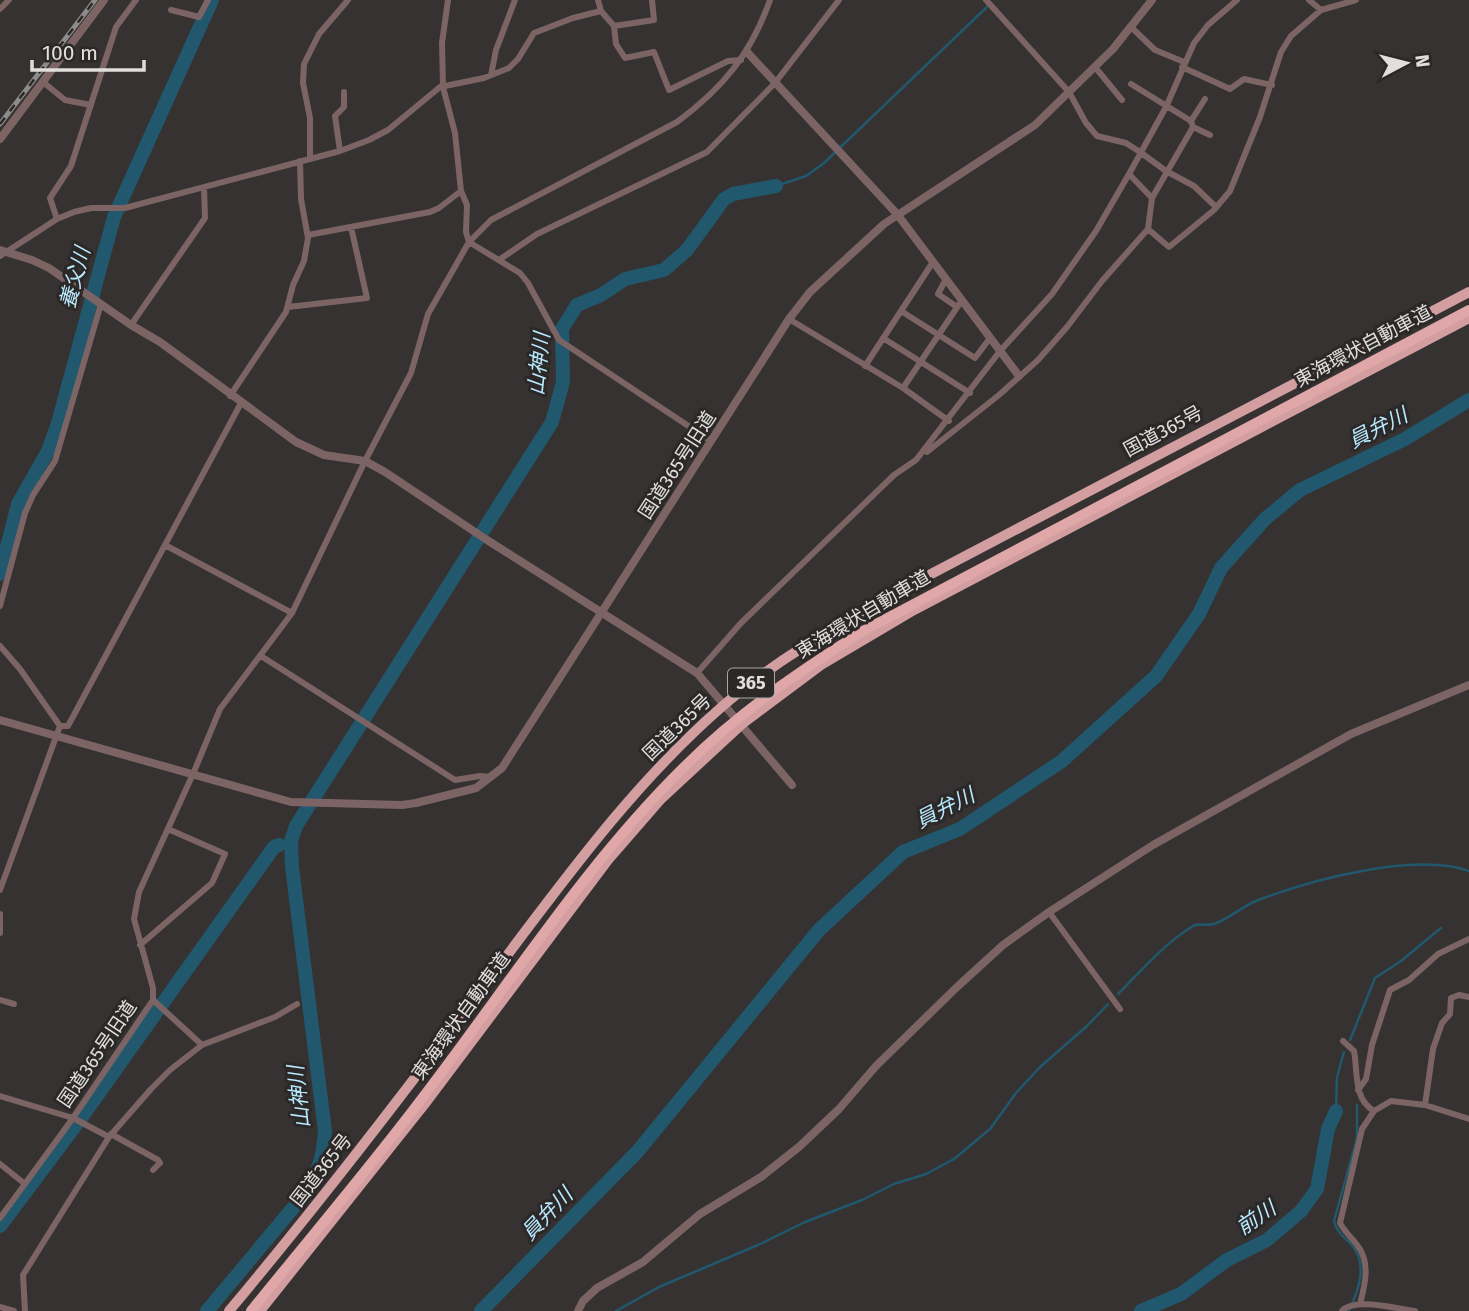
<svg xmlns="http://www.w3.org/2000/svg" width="1469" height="1311" viewBox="0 0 1469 1311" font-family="'Fira Sans','Noto Sans JP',sans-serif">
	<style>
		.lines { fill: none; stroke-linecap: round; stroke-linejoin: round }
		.stream { stroke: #21586d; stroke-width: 2.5 }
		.river { stroke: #21586d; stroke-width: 14 }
		.minor { stroke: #7c6465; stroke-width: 6 }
		.tertiary { stroke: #7c6465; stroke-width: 8 }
		.trunk { stroke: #d29ea0; stroke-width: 10 }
		.rail-casing { stroke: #8e8c8b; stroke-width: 5 }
		.rail { stroke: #2b2827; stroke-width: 2.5; stroke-dasharray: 8; stroke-linecap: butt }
		.motorway-bridge { stroke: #e0a7a9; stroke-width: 10 }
		.labels { text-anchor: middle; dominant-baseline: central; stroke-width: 6; stroke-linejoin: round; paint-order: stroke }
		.shield { fill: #2b2827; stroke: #aaa8a7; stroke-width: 2 }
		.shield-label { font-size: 18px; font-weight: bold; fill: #e1dfde }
		.street-label { font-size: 19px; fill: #e1dfde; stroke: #2b2827 }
		.water-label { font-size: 21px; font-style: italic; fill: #b8e9fe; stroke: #2b2827 }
	</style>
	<rect width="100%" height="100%" fill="#353231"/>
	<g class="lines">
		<!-- stream -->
		<path class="stream" d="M776 186 806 176 824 163 988 6
			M1118 994C1141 971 1165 943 1193 926 1200 923 1207 926 1214 924 1229 919 1241 907 1256 901 1310 880 1414 852 1469 871
			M1350 1040 1375 978 1401 961 1441 928
			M1336 1111 1337 1077 1344 1052
			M616 1311 659 1287 758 1245 805 1222 862 1200 894 1184 926 1174 954 1159 990 1129 1016 1093 1039 1068 1087 1026 1108 1004
			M1349 1311C1359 1289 1369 1263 1350 1243 1343 1236 1336 1231 1334 1221L1357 1138V1105"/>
		<!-- river -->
		<path class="river" d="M0 574 18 504 48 451 58 423 114 217 212 0
			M0 1226 84 1114 274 847 279 845
			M207 1311 303 1196C318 1173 323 1159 325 1131L292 867 291 841 296 826 552 422 563 382 562 329 577 305 601 295 625 279 664 270 687 250 724 199 733 194 776 186
			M481 1311 638 1151 819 930 903 852 960 829 1062 761 1156 676 1199 614 1221 568 1265 519 1300 490 1405 439 1469 400
			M1141 1311 1181 1294 1227 1260 1267 1240 1301 1211 1317 1189 1328 1129 1336 1111"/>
		<!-- minor -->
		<path class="minor" d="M448 0 442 43 443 87 455 133 461 191 467 205 466 232 469 242 520 273 528 283 559 340 711 441
			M986 0 1069 92 1086 123 1097 136 1126 143 1140 152 1166 171 1194 186 1216 207
			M1309 0 1321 10
			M0 9 9 0
			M171 10 199 17 208 0
			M601 11 614 26 616 44 625 58 654 52 669 90 728 61 741 60
			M614 26 654 20 652 0
			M1131 27 1155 50 1184 62
			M1095 67 1122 100
			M1182 67 1230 89 1244 79 1272 85
			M491 75 496 50 515 0
			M43 82 65 100 91 105
			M1131 84 1191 121
			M1193 127 1210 135
			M340 151 335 116 344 107V92
			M310 159V118L303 83 304 64 319 34 348 0
			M1129 174 1152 198 1193 127 1191 121 1205 99
			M57 219 50 198 71 166 116 27 136 0
			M1148 229 1152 198
			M308 235 430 212 439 208 461 191
			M0 256 57 219 74 212 91 208H125L340 151 369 140 388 130 440 87 484 78 509 68 518 59 534 33 573 18 601 11 598 0
			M499 260 537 234 707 152 775 83 839 0
			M946 279 938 294 957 307
			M288 307 367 298 351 227
			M901 311 975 358 990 338
			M789 319 903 388 949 421
			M131 325 205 218 204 187
			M883 338 970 393
			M865 366 933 262
			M903 388 962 300
			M230 396 286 312 293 285 304 261 308 238 301 199 300 161
			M927 452 999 395 1038 360 1067 327 1102 281 1148 229 1169 247 1214 210 1230 191 1260 117 1281 52 1291 36 1321 10 1356 0
			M165 545 292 613
			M0 606 25 513 33 495 55 461 101 304
			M0 646 20 669 60 726 0 890
			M261 656 455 780 480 776 491 777
			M697 673 741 623 894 475 916 460 1000 351 1052 294 1096 231 1129 174 1166 107 1194 43 1208 25 1237 0
			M60 726H68L241 403
			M1049 912 1120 1009
			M0 914V933
			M140 945 212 883 225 854 168 829
			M1469 997 1459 995 1451 998 1450 1014 1442 1023 1433 1049 1425 1105 1469 1119
			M0 1000 14 1004
			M153 1000 202 1045
			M1343 1041 1354 1051C1358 1072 1353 1099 1374 1111L1391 1101 1425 1105
			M1358 1090 1366 1079 1372 1045 1390 990 1409 980 1438 954 1469 939
			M0 1096 73 1118 109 1137
			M111 1134 158 1160 160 1163 153 1170
			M0 1164 25 1184
			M0 1218 73 1118 153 1000V988L134 919 139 892 193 774 220 709 292 613 365 461 411 373 428 314 469 242 491 220 677 122C723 88 751 54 770 0
			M1360 1304C1365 1285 1371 1262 1357 1245 1351 1237 1344 1231 1340 1223L1362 1129 1374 1111
			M0 1307 14 1311
			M25 1311 23 1275 109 1137 151 1089 170 1070 202 1045 275 1017 297 1004
			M1342 1311C1354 1297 1397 1309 1415 1311"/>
		<!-- tertiary -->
		<path class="tertiary" d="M747 52 897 214 1019 376
			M0 139 104 0
			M0 250 32 260 49 268 131 325 160 342 296 442 324 455 365 461 385 472 487 540 697 673 792 785
			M0 720 291 802 402 805 416 803 476 788 502 768 789 319 810 292 884 224 1035 125 1113 49 1152 0
			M578 1311 583 1301 597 1288 643 1262 700 1214 761 1177 800 1146 839 1109 876 1066 957 987 1003 945 1049 912 1153 845 1351 734 1469 685"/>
		<!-- trunk -->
		<path class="trunk" d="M229 1311C318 1205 402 1096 484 986 559 887 631 785 725 704 776 660 835 627 893 594L1469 292
			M260 1311 424 1105 608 860 661 799 742 724 821 665 914 610 1469 318"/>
		<!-- rail casing -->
		<g class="rail-casing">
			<path id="rail" d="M0 124 95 0"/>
		</g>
		<!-- rail -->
		<use href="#rail" class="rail"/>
		<!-- motorway-bridge -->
		<path class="motorway-bridge" d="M251 1311C308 1240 368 1170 423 1097 509 985 585 864 686 765 739 712 800 671 863 631L1469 310"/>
	</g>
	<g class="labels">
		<!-- shield labels -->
		<rect class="shield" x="728" y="668.5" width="46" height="29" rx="5"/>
		<g class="shield-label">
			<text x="751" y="683">365</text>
		</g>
		<!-- street labels -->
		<g class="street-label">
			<text transform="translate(1363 346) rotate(-28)">東海環状自動車道</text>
			<text transform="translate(1163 431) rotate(-28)">国道365号</text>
			<text transform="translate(677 465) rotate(-57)">国道365号旧道</text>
			<text transform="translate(863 614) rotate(-31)">東海環状自動車道</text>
			<text transform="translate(677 727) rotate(-44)">国道365号</text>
			<text transform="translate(461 1016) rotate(-54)">東海環状自動車道</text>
			<text transform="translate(97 1054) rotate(-56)">国道365号旧道</text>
			<text transform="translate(321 1170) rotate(-52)">国道365号</text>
		</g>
		<!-- water labels -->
		<g class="water-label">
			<text transform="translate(75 278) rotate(-75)">養父川</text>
			<text transform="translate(539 364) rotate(-84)">山神川</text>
			<text transform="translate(1378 428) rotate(-27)">員弁川</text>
			<text transform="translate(945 808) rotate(-27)">員弁川</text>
			<text transform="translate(299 1097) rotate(-96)">山神川</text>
			<text transform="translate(547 1214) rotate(-46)">員弁川</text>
			<text transform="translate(1256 1218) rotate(-34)">前川</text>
		</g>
	</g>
	<!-- north arrow -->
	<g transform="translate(1406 63) rotate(83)" stroke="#2b2827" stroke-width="5" paint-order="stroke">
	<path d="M0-5L12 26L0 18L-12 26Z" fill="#e1dfde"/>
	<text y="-10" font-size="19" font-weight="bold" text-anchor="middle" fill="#e1dfde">N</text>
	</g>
	<!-- scale -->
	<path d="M32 60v10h112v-10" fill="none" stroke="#e1dfde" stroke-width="3.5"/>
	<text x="42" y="60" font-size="21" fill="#e1dfde" stroke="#2b2827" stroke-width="5" paint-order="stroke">100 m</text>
</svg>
